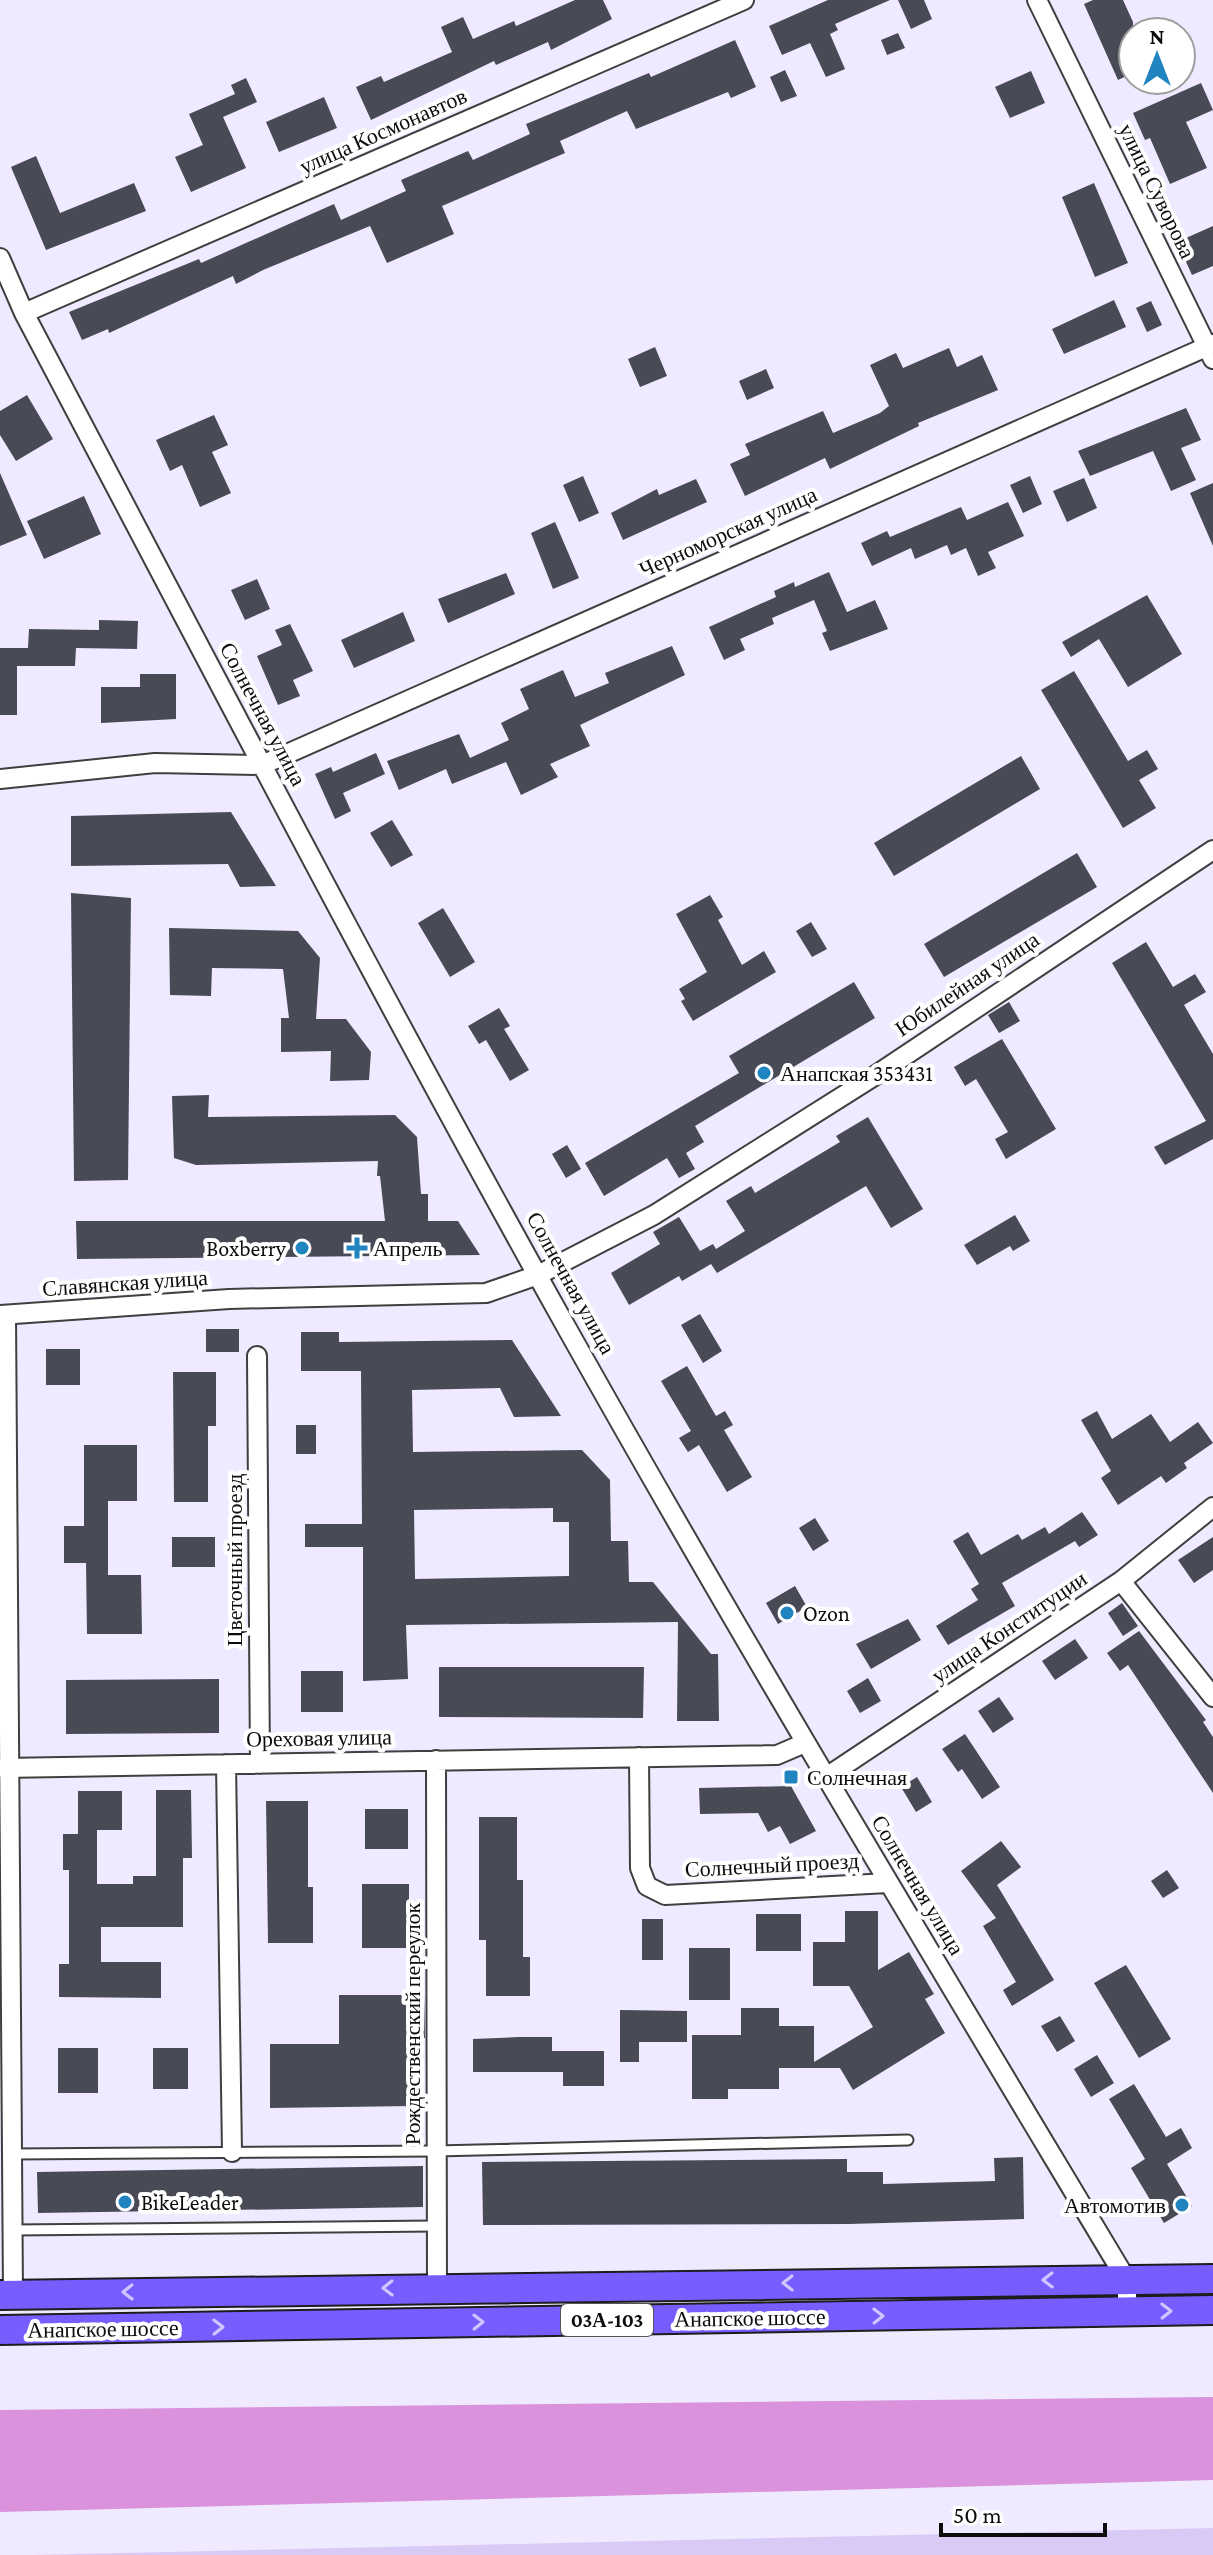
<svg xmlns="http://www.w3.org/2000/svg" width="1213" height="2555" viewBox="0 0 1213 2555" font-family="'Crimson Pro',serif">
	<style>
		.farmland { fill: #d8caf5 }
		.forest { fill: #d992db }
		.building { fill: #484a55; fill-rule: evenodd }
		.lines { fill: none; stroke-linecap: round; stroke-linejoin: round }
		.service-casing { stroke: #3f3f3f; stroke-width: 13 }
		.minor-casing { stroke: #3f3f3f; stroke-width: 22 }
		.primary-casing { stroke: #1d1d1d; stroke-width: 32 }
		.service { stroke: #fff; stroke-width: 9 }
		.minor { stroke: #fff; stroke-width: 18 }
		.primary { stroke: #785cfd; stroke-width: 28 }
		.oneway { stroke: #d0c6fe }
		.poi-dot { fill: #2084c0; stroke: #fff; stroke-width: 3 }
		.labels { text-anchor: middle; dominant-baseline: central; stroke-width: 8; stroke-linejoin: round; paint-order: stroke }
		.shield { fill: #fff; stroke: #555; stroke-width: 2 }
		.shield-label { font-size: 20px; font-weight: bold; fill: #0c0c0c }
		.street-label { font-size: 22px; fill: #0c0c0c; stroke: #fff }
		.poi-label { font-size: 22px; fill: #0c0c0c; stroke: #fff; text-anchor: start }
	</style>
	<rect width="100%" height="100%" fill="#efeaff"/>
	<!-- farmland -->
	<path class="farmland" d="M1213 2528V2555H33Z"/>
	<!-- forest -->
	<path class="forest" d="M1213 2397V2480L0 2512V2410Z"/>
	<!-- building -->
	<path class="building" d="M575 0H603L612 19 551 50 548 42 496 65 494 61 371 120 356 87 381 76 384 82 452 52 441 27 463 17 473 39 514 21 516 26Z
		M828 0H890L835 24 838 30 830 34 845 69 826 77 810 43 782 55 769 26Z
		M898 0H924L932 19 911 29Z
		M1093 0H1123L1133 22V73L1118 80 1084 4Z
		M898 33 905 48 887 55 881 40Z
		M735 40 756 87 731 98 728 92 636 129 627 111 560 141 565 153 442 206 454 234 387 263 370 226 263 270 236 284 233 276 109 333 108 329 82 340 69 312 199 259 201 263 334 204 341 220 406 191 401 180 468 151 473 160 530 134 526 124 649 73 651 77Z
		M785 70 797 96 781 102 770 77Z
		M1031 71 1045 103 1010 118 995 87Z
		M246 78 257 102 223 117 246 168 191 192 175 157 203 145 189 114 235 94 231 85Z
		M1201 83 1213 110 1186 122 1207 168 1170 184 1150 138 1145 140 1133 113Z
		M324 97 337 128 279 152 266 122Z
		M36 156 60 213 134 183 146 211 46 250 11 167Z
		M1094 183 1128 263 1095 277 1062 197Z
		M1213 226V266L1192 275 1177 242Z
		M1114 300 1126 327 1064 354 1052 329Z
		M1151 301 1162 325 1147 332 1136 308Z
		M655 347 667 376 640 387 628 359Z
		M949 348 957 367 982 355 998 390 918 423 919 426 830 469 825 458 745 496 730 464 750 455 745 444 823 411 833 433 880 413 889 406 870 365 896 353 903 368Z
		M766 369 774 388 747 400 739 381Z
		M27 395 53 439 16 461 0 435V411Z
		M1186 408 1201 440 1181 448 1196 480 1171 491 1153 451 1090 476 1078 451Z
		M214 415 228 445 212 452 231 493 200 507 182 465 170 471 156 440Z
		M0 473 27 535 0 546Z
		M583 476 599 513 579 522 563 485Z
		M1030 476 1042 504 1023 513 1010 485Z
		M1084 478 1097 508 1067 522 1053 491Z
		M696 479 707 502 623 540 611 513 657 489 659 495Z
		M1213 483V546L1190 493Z
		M84 496 101 534 44 559 27 521Z
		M1008 502 1024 536 988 552 996 568 978 576 966 548 951 555 947 545 915 559 911 548 872 566 861 543 887 531 890 537 961 507 967 520Z
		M555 522 579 578 553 589 531 533Z
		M829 572 847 612 875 600 888 629 830 651 822 633 827 631 814 600 772 618 774 624 740 639 745 650 724 660 709 627 776 597 774 591 794 582 795 587Z
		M506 573 515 594 448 623 438 599Z
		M257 579 270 609 245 620 231 590Z
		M1147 595 1182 654 1128 687 1099 639 1071 657 1062 642Z
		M403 612 415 641 354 668 341 640Z
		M99 620 138 621 137 649 76 648 75 666H17V715H0V648H28L29 629 99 630Z
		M290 624 313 671 293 680 300 696 278 705 257 656 282 645 275 630Z
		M672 646 685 675 580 725 590 746 550 764 558 777 521 795 506 762 452 784 446 769 399 790 387 761 459 734 470 758 509 740 501 723 529 709 520 689 563 670 575 697 609 683 605 673Z
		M1074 671 1128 761 1147 750 1158 769 1139 780 1156 808 1123 828 1041 690Z
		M140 674H176V719L101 723V687H140Z
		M376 753 385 774 343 793 351 811 335 819 315 774 331 767 333 772Z
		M1021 756 1040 789 894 876 874 843Z
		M231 812 276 886 240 887 228 864 71 866V816Z
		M392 820 413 855 391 867 370 833Z
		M1077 853 1097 887 944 977 924 944Z
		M71 893 131 898 128 1180 74 1181Z
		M710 895 723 917 718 920 742 965 764 951 776 972 693 1021 681 1001 685 999 679 989 707 972 676 914Z
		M443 908 475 962 450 977 418 923Z
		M811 922 827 949 812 957 796 931Z
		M169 928 298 931 320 958 316 1019H346L371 1052 369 1080 330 1081 331 1051 281 1052V1018H289L283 969 212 968 211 996 170 995Z
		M1146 942 1173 987 1195 974 1206 992 1184 1005 1213 1054V1139L1165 1165 1154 1147 1206 1121 1112 963Z
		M854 982 875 1018 695 1126 704 1142 686 1153 695 1169 679 1178 667 1158 604 1196 585 1163 739 1073 729 1056Z
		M1009 1002 1020 1021 999 1033 988 1015Z
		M499 1008 510 1026 504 1029 529 1070 510 1081 486 1040 479 1044 468 1026Z
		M1002 1039 1056 1129 1006 1159 995 1139 1008 1132 976 1079 965 1086 954 1067Z
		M209 1095 208 1117 395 1115 417 1137 421 1194H428V1221H458L480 1255 77 1259 76 1221H385L380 1176H377L378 1161 196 1165 174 1158 172 1096Z
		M868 1117 923 1209 891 1228 866 1186 717 1273 711 1264 682 1281 679 1276 629 1305 611 1273 660 1244 653 1232 679 1217 700 1251 713 1244 716 1249 745 1231 726 1201 751 1186 755 1193 840 1142 836 1136Z
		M567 1145 581 1169 566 1178 552 1154Z
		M1015 1215 1030 1241 1013 1251 1010 1246 977 1265 964 1245Z
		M700 1314 722 1351 703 1363 681 1325Z
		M206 1329H239V1352H206Z
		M301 1332H339V1342L512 1340 561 1416 514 1417 500 1388 412 1390 413 1452 582 1450 610 1480 611 1541H628L629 1582H653L711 1654H718L719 1721H677L678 1622 406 1625 408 1679 363 1681V1547H305V1524H362L361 1371H301ZM553 1508V1522H569V1576L415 1579 414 1510Z
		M46 1349H80V1385H46Z
		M687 1366 716 1416 725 1411 733 1425 724 1430 752 1477 727 1492 699 1445 688 1452 679 1438 691 1431 661 1381Z
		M173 1372H216V1426H208V1502H174Z
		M1097 1411 1112 1439 1151 1414 1170 1442 1198 1422 1213 1443 1184 1463 1187 1468 1166 1483 1161 1476 1118 1505 1101 1478 1111 1471 1081 1420Z
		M296 1425H316V1454H296Z
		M84 1445H137V1501H108V1575H141L142 1634H87L86 1563H64V1526H84Z
		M1082 1512 1098 1535 1079 1547 1075 1541 1002 1583 1015 1606 948 1645 936 1626 978 1600 971 1589 979 1584 953 1541 968 1532 981 1555 1018 1534 1022 1540 1045 1527 1049 1534Z
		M815 1518 829 1541 813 1551 799 1528Z
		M172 1537H215V1567H172Z
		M1213 1537V1570L1194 1583 1178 1560Z
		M795 1586 807 1607 778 1624 766 1603Z
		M1122 1603 1138 1626 1123 1636 1108 1613Z
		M908 1619 921 1640 871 1669 856 1644Z
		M1139 1631 1206 1720 1203 1722 1213 1737V1793L1128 1665 1120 1671 1107 1653Z
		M1075 1639 1088 1658 1055 1680 1042 1661Z
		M439 1667H644L643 1718 439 1717Z
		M301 1671H343V1712H301Z
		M868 1678 881 1701 860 1713 847 1691Z
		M219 1679V1733L66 1734V1680Z
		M999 1697 1014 1719 993 1733 978 1711Z
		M965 1734 1000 1787 982 1799 962 1769 958 1772 942 1749Z
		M917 1777 932 1802 916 1812 901 1787Z
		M791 1786 816 1831 790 1844 780 1826 768 1832 758 1813 700 1814 699 1788Z
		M156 1790H191L192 1858H183V1927H101V1962H161V1998L59 1997V1964H69V1870H63V1834H78V1791H122V1830H97V1884H133V1876H156Z
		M266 1801H308V1887H313V1943H268Z
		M365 1809H408V1849H365Z
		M479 1817H517V1880H523V1957H530V1996H486V1940H479Z
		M1001 1841 1021 1867 997 1885 1054 1980 1012 2006 1003 1990 1016 1982 983 1926 996 1918 961 1871Z
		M1167 1870 1179 1888 1163 1898 1151 1881Z
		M362 1884H409V1948H362Z
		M845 1911H878V1970L909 1952 934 1994 925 1999 945 2033 853 2090 840 2068H779V2089H728V2099H692V2035H741V2008H779V2026H814V2062L873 2027 849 1986H813V1942H845Z
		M756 1914H801V1951H756Z
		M642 1919H663V1960H642Z
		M689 1948H730V2000H689Z
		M1126 1965 1171 2039 1139 2058 1094 1983Z
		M339 1995H424L425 2038H413V2106L270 2108V2044H339Z
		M620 2010 687 2011V2042H639V2062H620Z
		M1060 2016 1075 2041 1057 2052 1041 2026Z
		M519 2037H552V2051H604V2086H563V2072H473V2039Z
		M58 2048H98V2093H58Z
		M153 2048H188V2089H153Z
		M1097 2055 1114 2083 1091 2097 1074 2069Z
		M1134 2084 1166 2137 1181 2128 1192 2148 1167 2164 1192 2206 1164 2223 1131 2168 1145 2159 1109 2099Z
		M1023 2157 1024 2219 849 2224 483 2225 482 2162 847 2159V2172H883V2184L995 2181 994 2158Z
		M423 2166V2207L38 2213 37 2172Z"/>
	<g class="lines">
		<!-- service casing -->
		<g class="service-casing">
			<path id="service" d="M13 2154 435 2151 908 2140
				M13 2230 436 2226"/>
		</g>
		<!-- minor casing -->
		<g class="minor-casing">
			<path id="minor" d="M1037 0 1213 359
				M0 258 24 313C204 654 381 996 569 1332 748 1651 938 1965 1126 2279L1128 2312
				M24 313 744 0
				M0 779 155 763 262 765 1213 344
				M0 1315 229 1299 486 1293 538 1275 654 1215 876 1075 1213 850
				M6 1315 13 2294
				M257 1356 260 1764
				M1121 1581 1213 1697
				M639 1757 640 1868 647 1886 665 1895 888 1883
				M436 1760 437 2287
				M226 1764 232 2152
				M3 1768 777 1755 805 1743
				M825 1778 1121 1581 1213 1507"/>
		</g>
		<!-- primary casing -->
		<g class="primary-casing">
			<path id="primary" d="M0 2295 1213 2279
				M0 2330 1213 2310"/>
		</g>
		<!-- service -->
		<use href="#service" class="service"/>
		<!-- minor -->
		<use href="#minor" class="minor"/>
		<!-- primary -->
		<use href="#primary" class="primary"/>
	</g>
	<!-- one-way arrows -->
	<defs><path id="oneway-chevron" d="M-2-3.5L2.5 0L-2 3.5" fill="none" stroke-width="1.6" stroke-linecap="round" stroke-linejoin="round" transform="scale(2)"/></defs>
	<g class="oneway">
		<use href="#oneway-chevron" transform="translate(1048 2280) rotate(179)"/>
		<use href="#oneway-chevron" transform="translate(788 2283) rotate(179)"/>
		<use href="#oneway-chevron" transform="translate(388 2288) rotate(179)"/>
		<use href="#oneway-chevron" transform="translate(128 2292) rotate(179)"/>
		<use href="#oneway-chevron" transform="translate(1166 2311) rotate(-1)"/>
		<use href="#oneway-chevron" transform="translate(878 2316) rotate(-1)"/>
		<use href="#oneway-chevron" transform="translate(478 2322) rotate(-1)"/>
		<use href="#oneway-chevron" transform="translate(218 2327) rotate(-1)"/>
	</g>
	<!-- markers -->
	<g class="poi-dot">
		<circle cx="764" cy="1073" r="8"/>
		<circle cx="302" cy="1248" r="8"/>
		<path d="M353 1236h8v8h8v8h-8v8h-8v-8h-8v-8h8z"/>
		<circle cx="787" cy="1613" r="8"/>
		<rect x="783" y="1769" width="16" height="16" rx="4"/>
		<circle cx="125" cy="2202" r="8"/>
		<circle cx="1182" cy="2205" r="8"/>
	</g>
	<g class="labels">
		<!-- shield labels -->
		<rect class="shield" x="561" y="2304" width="92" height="32" rx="6"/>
		<g class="shield-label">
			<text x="607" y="2320">03А-103</text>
		</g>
		<!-- street labels -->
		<g class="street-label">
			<text transform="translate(383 131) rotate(-24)">улица Космонавтов</text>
			<text transform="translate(1157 191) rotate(64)">улица Суворова</text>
			<text transform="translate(728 532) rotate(-24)">Черноморская улица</text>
			<text transform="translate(263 714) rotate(62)">Солнечная улица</text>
			<text transform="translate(967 984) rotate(-34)">Юбилейная улица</text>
			<text transform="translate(125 1283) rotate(-4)">Славянская улица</text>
			<text transform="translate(571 1283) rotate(61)">Солнечная улица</text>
			<text transform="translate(234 1560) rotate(-90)">Цветочный проезд</text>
			<text transform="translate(1009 1627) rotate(-34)">улица Конституции</text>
			<text transform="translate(319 1738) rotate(-1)">Ореховая улица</text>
			<text transform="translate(772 1865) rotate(-3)">Солнечный проезд</text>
			<text transform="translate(918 1885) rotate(59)">Солнечная улица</text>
			<text transform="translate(412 2024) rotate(-90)">Рождественский переулок</text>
			<text transform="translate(750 2318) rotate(-1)">Анапское шоссе</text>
			<text transform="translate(103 2329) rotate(-1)">Анапское шоссе</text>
		</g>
		<!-- poi labels -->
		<g class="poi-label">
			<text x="780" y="1073">Анапская 353431</text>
			<text x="286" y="1248" text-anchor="end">Boxberry</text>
			<text x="373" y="1248">Апрель</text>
			<text x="803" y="1613">Ozon</text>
			<text x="807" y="1777">Солнечная</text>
			<text x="141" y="2202">BikeLeader</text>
			<text x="1166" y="2205" text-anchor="end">Автомотив</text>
		</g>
	</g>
	<!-- north arrow -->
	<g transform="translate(1157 56)"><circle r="38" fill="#ffffff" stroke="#9e9e9e" stroke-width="2"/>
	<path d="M0-6L14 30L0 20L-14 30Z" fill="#2084c0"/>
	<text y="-12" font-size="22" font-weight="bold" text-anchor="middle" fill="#0c0c0c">N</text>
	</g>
	<!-- scale -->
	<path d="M941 2523v12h164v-12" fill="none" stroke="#0c0c0c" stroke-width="4"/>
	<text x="953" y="2523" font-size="24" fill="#0c0c0c" stroke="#ffffff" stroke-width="6" paint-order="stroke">50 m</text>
</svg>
